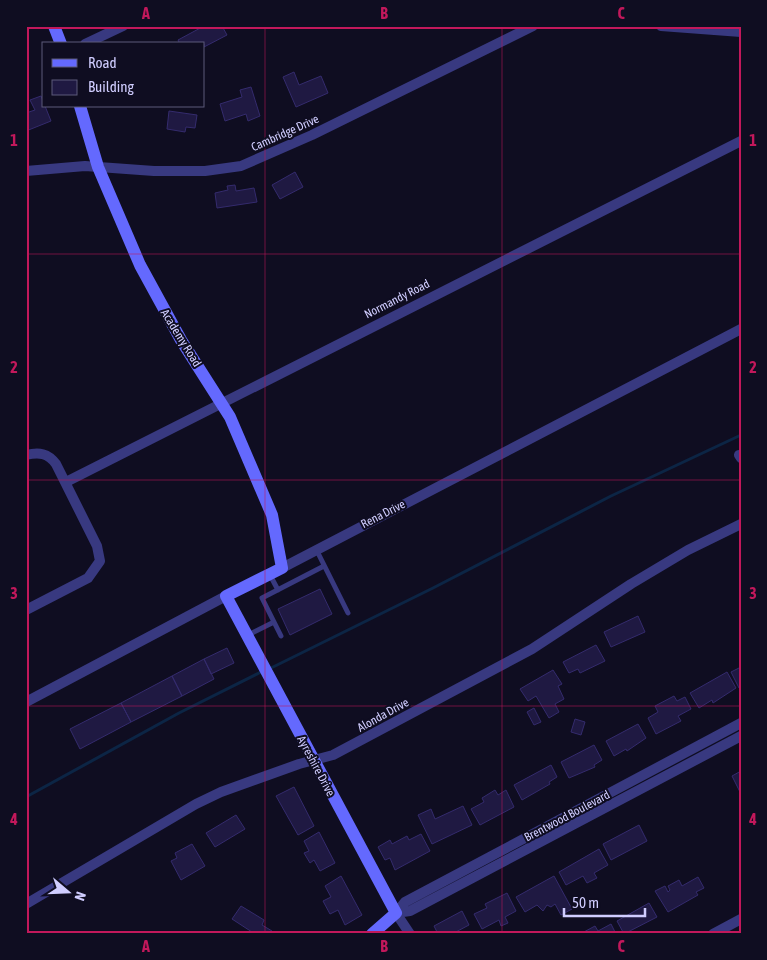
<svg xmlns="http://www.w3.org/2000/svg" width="767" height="960" viewBox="0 0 767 960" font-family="'Asap Condensed',sans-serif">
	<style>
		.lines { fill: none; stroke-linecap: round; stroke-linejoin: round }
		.stream { stroke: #0c2545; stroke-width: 3 }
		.building { fill: #1f1942; stroke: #342b6d }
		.lane { stroke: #383980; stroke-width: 5 }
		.street { stroke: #383980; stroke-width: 10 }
		.secondary { stroke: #6469fe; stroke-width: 12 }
		.grid { fill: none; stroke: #c2185b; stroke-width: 1; stroke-opacity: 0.55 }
		.labels { text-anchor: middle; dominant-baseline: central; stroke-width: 4; stroke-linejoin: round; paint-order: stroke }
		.street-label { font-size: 12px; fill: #d0cdff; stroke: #0f0d21 }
		.neatline { fill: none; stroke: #c2185b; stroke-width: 2 }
		.grid-label { font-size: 16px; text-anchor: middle; font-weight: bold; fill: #c2185b }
	</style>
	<rect width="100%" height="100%" fill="#0f0d21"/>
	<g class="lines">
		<!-- stream -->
		<path class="stream" d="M269 669 433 588 611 496 741 435
			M26 797 179 713 263 671"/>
	</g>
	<!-- building -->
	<path class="building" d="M204 26H222L227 35 204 47V44H180L178 40Z
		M294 72 299 85 321 76 328 93 296 107 283 77Z
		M251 87 260 116 248 121 246 114 225 121 220 104 242 97 240 90Z
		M41 96 51 121 26 131V113L35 110 30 100Z
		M169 111 197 115 195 128 186 127 185 132 167 129Z
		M295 172 303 187 280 199 272 185Z
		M235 185 236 191 254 188 257 202 217 208 215 193 228 190 227 186Z
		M320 589 332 614 290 635 278 609Z
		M638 616 645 632 611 647 604 632Z
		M596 645 605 661 580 673 578 669 569 673 563 662Z
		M227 648 234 663 211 674 204 659Z
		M204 659 214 679 182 696 172 676Z
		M741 667V688H739L731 672Z
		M553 670 562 684 558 686 564 699 555 704 559 712 549 718 536 696 528 701 520 689Z
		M727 672 736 688 713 703 712 700 699 708 690 693Z
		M172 676 182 696 131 722 121 703Z
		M674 696 677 701 685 697 691 709 678 716 681 721 656 734 648 718 658 712 655 706Z
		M121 703 131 722 80 749 70 729Z
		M534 708 541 722 534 725 527 712Z
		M575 719 585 722 581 735 571 732Z
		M638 724 646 738 627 751 626 749 614 756 606 741Z
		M594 745 602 760 594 765 595 767 569 778 561 762Z
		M551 765 557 777 549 782 550 784 522 800 514 785Z
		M741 771V791L740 792 732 776Z
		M294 787 314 826 298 835 276 796Z
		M495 790 498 795 506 790 514 807 480 825 471 809 484 802 482 798Z
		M463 806 472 825 432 844 418 815 431 809 435 819Z
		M236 815 245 829 215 847 206 833Z
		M639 825 647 841 611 860 603 844Z
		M319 832 335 863 320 871 314 860 310 863 304 853 309 851 304 841Z
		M421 834 430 851 395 870 390 858 385 860 378 847 390 840 392 844 407 836 409 840Z
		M192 844 205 866 181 880 171 861 177 858 175 853Z
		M599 849 608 865 594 873 597 878 587 883 583 876 566 885 559 872Z
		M341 876 362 915 345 925 338 910 330 914 323 901 331 897 325 886Z
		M554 876 572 909 561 915 555 904 551 907 547 905 543 911 537 905 525 912 516 897Z
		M698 877 704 888 696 892 698 895 668 912 655 891 665 886 668 892 670 890 668 886 679 880 682 886Z
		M507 893 516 911 505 917 508 923 501 926 499 920 482 929 474 914 487 908 485 904Z
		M649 903 657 917 624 934 617 921Z
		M241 906 264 920 262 925 272 931 270 934H255L232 919Z
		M462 911 469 925 452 934H438L434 926Z
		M611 924 616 934 582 933 595 926 598 931Z"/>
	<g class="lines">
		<!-- lane -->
		<path class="lane" d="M316 549 348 613
			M270 575 278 590
			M248 635 274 622
			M281 636 262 598 324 566"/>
		<!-- street -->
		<path class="street" d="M661 26 741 32
			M85 44 123 26
			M26 171 85 166 154 171H205L241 166 312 135 533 26
			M26 455C39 452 48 453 56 464L97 546 100 561 88 578 26 610
			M739 455 741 458
			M66 482 741 141
			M282 568 741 329
			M26 702 226 596
			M26 904 196 804 221 792 299 764 333 755 532 649 631 584 688 550 741 524
			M396 913 405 902 741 723
			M396 913 410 911 741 736
			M396 913 410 934
			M713 934 741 919"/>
		<!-- secondary -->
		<path class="secondary" d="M54 26 61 44
			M80 106 98 167 140 265 181 340 230 417 272 515 282 568 226 596 396 913 372 934"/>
	</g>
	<!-- grid -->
	<path class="grid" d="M265 26V934M502 26V934M26 254H741M26 480H741M26 706H741"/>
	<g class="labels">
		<!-- street labels -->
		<g class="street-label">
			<text transform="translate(285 133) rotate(-24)">Cambridge Drive</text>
			<text transform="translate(397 299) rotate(-27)">Normandy Road</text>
			<text transform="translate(181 338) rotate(58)">Academy Road</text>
			<text transform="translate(383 514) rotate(-27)">Rena Drive</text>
			<text transform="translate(383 715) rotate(-29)">Alonda Drive</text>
			<text transform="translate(316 766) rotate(62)">Ayreshire Drive</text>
			<text transform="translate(567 816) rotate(-28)">Brentwood Boulevard</text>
		</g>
	</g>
	<!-- border -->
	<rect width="767" height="960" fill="none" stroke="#0f0d21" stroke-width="55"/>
	<!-- legend -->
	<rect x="42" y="42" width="162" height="65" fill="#0f0d21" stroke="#5c5a7a"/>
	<rect x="52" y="59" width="25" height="8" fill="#6469fe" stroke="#5c5a7a"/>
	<text x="88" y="68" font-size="15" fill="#d0cdff">Road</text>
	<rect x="52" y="80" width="25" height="15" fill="#1f1942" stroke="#5c5a7a"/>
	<text x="88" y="92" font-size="15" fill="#d0cdff">Building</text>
	<!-- north arrow -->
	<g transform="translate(68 892) rotate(109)" stroke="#0f0d21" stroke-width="4" paint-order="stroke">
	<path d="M0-4L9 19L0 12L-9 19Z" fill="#d0cdff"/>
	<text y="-8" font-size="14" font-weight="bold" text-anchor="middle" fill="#d0cdff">N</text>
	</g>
	<!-- scale -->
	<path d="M564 908v8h81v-8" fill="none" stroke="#d0cdff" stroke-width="2.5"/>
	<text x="572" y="908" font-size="15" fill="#d0cdff" stroke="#0f0d21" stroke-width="4" paint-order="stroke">50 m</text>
	<rect x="28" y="28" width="712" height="904" class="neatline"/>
	<g class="grid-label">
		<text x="146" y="19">A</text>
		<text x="384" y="19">B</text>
		<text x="621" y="19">C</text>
		<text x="14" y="146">1</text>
		<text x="753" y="146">1</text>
		<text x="14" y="373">2</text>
		<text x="753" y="373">2</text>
		<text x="14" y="599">3</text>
		<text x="753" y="599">3</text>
		<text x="14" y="825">4</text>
		<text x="753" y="825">4</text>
		<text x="146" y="952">A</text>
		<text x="384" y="952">B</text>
		<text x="621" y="952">C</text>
	</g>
</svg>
